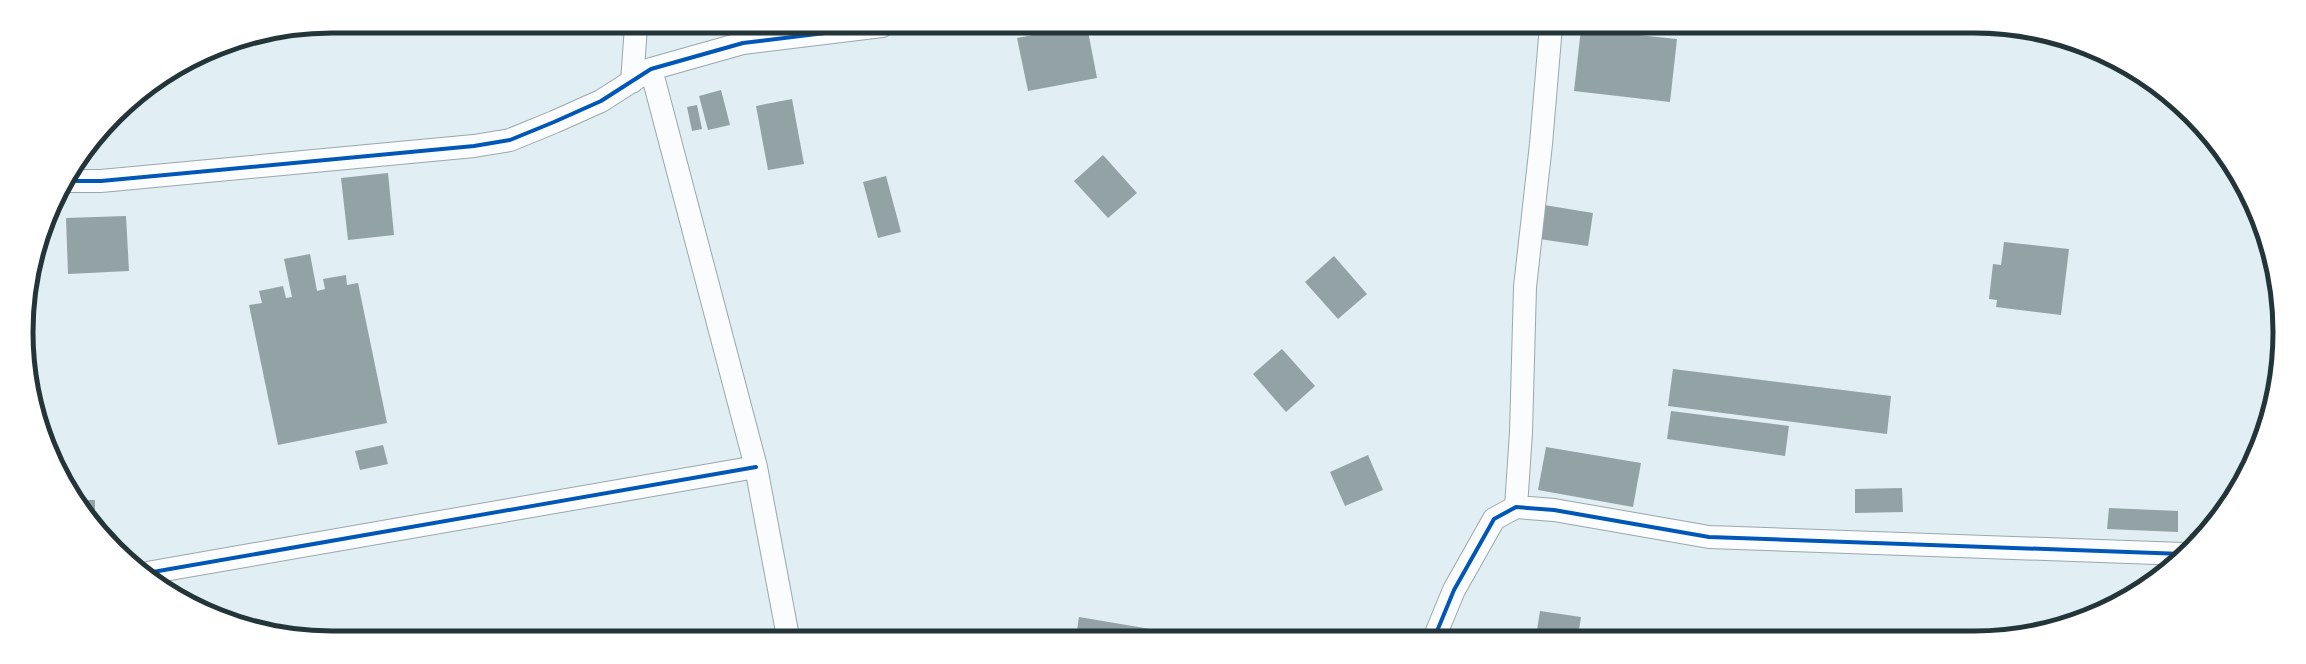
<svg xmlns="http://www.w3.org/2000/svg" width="2306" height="664" viewBox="0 0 2306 664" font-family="Barlow,sans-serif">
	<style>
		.building { fill: #93a2a4 }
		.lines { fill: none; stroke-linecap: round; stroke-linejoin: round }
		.minor-casing { stroke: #9aa8ac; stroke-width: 24 }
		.minor { stroke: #fafcfd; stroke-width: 22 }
		.cycleway-casing { stroke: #fff; stroke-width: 6 }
		.cycleway { stroke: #0057b8; stroke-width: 4 }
		.rim { fill: none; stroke: #24353a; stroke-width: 5 }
	</style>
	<rect width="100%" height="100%" fill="#e1eef3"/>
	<!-- building -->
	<path class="building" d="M1080 26H1087L1097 78 1028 91 1017 38Z
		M1581 29 1677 39 1670 102 1574 91Z
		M721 90 730 125 708 130 699 96Z
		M792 99 804 164 768 170 756 106Z
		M697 105 702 129 692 131 687 107Z
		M1103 155 1137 193 1108 218 1074 181Z
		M388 173 394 235 348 240 341 178Z
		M886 176 901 232 878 238 863 182Z
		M1544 205 1593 213 1588 246 1539 239Z
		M126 216 129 271 68 274 66 218Z
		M2004 242 2069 249 2061 315 1996 307 1997 300 1989 299 1993 264 2001 265Z
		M310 254 317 291 325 289 323 279 346 275 347 285 358 283 387 423 278 445 249 305 262 303 259 291 283 286 286 298 292 297 284 259Z
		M1334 256 1367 294 1338 319 1305 282Z
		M1282 349 1315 386 1286 412 1253 374Z
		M1673 369 1891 396 1887 434 1668 406Z
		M1671 411 1789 426 1785 456 1667 439Z
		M383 445 388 464 360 470 355 451Z
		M1546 447 1641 463 1633 507 1538 490Z
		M1368 455 1383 490 1345 506 1330 472Z
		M1902 488 1903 512 1855 513V489Z
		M78 500H95V523L89 518Z
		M2109 508 2178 511V532L2107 529Z
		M1540 611 1581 617 1578 636H1536Z
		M1079 617 1168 632V637H1076Z"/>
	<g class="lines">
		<!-- minor casing -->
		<g class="minor-casing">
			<path id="minor" d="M651 69 756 467 788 637
				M632 82 636 26
				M67 181H101L474 146 510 140 554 122 601 101 651 69 743 43 882 26
				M1516 507 1521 432 1525 287 1541 144 1551 26
				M147 573 756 467
				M1435 636 1454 590 1494 519 1516 507 1554 510 1709 537 2183 554"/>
		</g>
		<!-- minor -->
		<use href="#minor" class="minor"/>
		<!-- cycleway casing -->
		<g class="cycleway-casing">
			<path id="cycleway" d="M67 181H101L474 146 510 140 554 122 601 101 651 69 743 43 882 26
				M147 573 756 467
				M1435 636 1454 590 1494 519 1516 507 1554 510 1709 537 2183 554"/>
		</g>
		<!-- cycleway -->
		<use href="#cycleway" class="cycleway"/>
	</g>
	<!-- crop -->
	<path d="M0 0H2306V664H0ZM332 33H1974A299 299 0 0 1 2273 332V332A299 299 0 0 1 1974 631H332A299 299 0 0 1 33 332V332A299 299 0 0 1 332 33Z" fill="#fff" fill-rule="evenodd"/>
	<path class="rim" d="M332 33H1974A299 299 0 0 1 2273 332V332A299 299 0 0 1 1974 631H332A299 299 0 0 1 33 332V332A299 299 0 0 1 332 33Z"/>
</svg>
